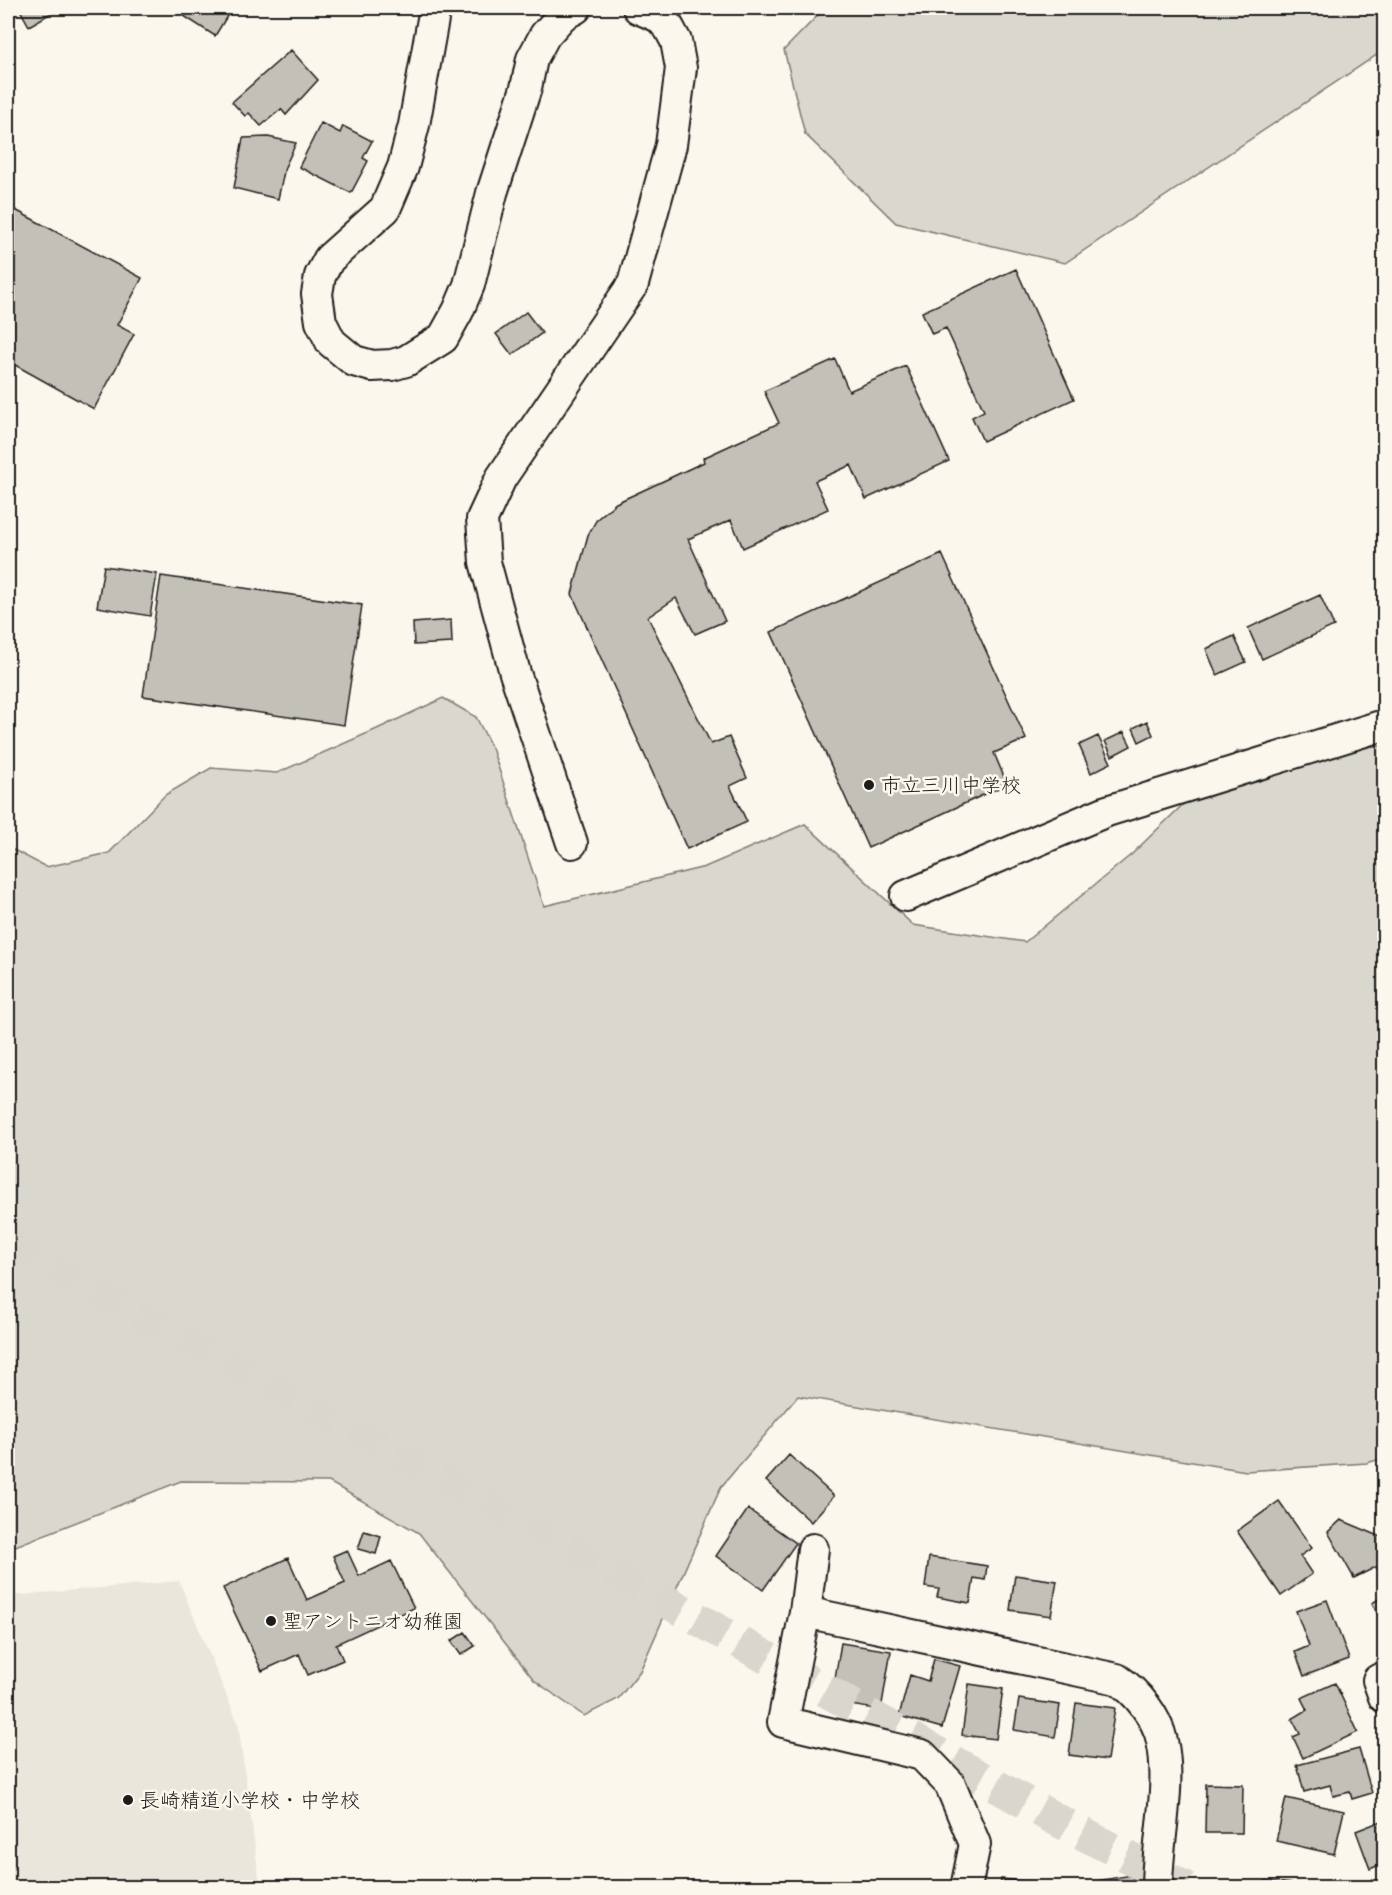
<svg xmlns="http://www.w3.org/2000/svg" width="1392" height="1895" viewBox="0 0 1392 1895" font-family="Sriracha,'Klee One',sans-serif">
	<style>
		.built { fill: #eae6dc }
		.green { fill: #dad7ce; stroke: #7b7a75; stroke-width: 1.5 }
		.building { fill: #c3c0b8; stroke: #1c1c1c; stroke-width: 1.5 }
		.lines { fill: none; stroke-linecap: round; stroke-linejoin: round }
		.motorway-tunnel { stroke: #dad6cd; stroke-width: 33; stroke-dasharray: 33 16; stroke-linecap: butt }
		.minor-casing { stroke: #1c1c1c; stroke-width: 34 }
		.minor { stroke: #fbf7ec; stroke-width: 30 }
		.poi-dot { fill: #1c1c1c; stroke: #fbf7ec; stroke-width: 2 }
		.labels { text-anchor: middle; dominant-baseline: central; stroke-width: 5; stroke-linejoin: round; paint-order: stroke }
		.poi-label { font-size: 20px; fill: #1c1c1c; stroke: #fbf7ec; text-anchor: start }
	</style>
	<rect width="100%" height="100%" fill="#fbf7ec"/>
	<filter id="ink" filterUnits="userSpaceOnUse"><feTurbulence type="fractalNoise" baseFrequency=".0167" numOctaves="2"/><feDisplacementMap in="SourceGraphic" scale="12" xChannelSelector="R" yChannelSelector="G"/><feConvolveMatrix kernelMatrix="1 2 1 2 8 2 1 2 1" color-interpolation-filters="sRGB"/></filter>
	<g filter="url(#ink)">
		<!-- built -->
		<path class="built" d="M179 1581 238 1723 259 1877 251 1888 8 1887V1596Z"/>
		<!-- green -->
		<path class="green" d="M825 8H1384V50L1065 263 896 223 805 134 784 50Z
			M443 698 476 717 492 748 544 906 705 867 805 824 913 925 1025 942 1132 854 1238 751 1384 746V1458L1367 1463 1246 1471 798 1396 721 1487 640 1671 618 1699 584 1716 534 1680 419 1533 329 1482 181 1481 8 1549V847L46 867 109 853 165 795 211 768 277 773 377 729Z"/>
		<!-- building -->
		<path class="building" d="M19 8H60L29 26Z
			M189 8H232L215 36 184 16Z
			M291 50 318 80 286 115 281 109 261 126 249 113 245 116 232 102Z
			M321 123 340 133 343 126 372 141 363 158 368 161 351 193 299 167Z
			M268 137 296 143 285 167 278 199 234 188 243 138Z
			M8 206 142 278 117 325 134 334 94 409 8 361Z
			M1016 269 1074 399 983 441 972 417 984 411 946 328 932 334 922 312Z
			M526 312 542 333 512 355 496 334Z
			M835 359 849 391 906 366 949 461 866 499 851 465 815 481 828 509 743 548 731 520 688 539 725 621 695 634 676 598 648 617 711 744 729 737 747 778 730 786 747 822 687 849 572 594 588 535 597 519 616 503 704 462 703 458 779 423 764 391Z
			M942 554 1026 739 994 753 1007 784 868 848 771 632Z
			M104 566 157 574 150 616 97 607Z
			M161 576 362 605 344 725 143 696Z
			M1320 595 1334 626 1262 659 1248 628Z
			M451 620 452 643 414 645 413 623Z
			M1234 636 1246 662 1217 675 1206 649Z
			M1147 721 1153 735 1139 742 1133 728Z
			M1124 732 1131 746 1112 756 1105 741Z
			M1098 736 1111 763 1091 773 1079 745Z
			M789 1455 834 1496 811 1522 766 1481Z
			M1279 1501 1312 1548 1300 1556 1312 1574 1281 1596 1237 1531Z
			M748 1509 796 1543 763 1590 716 1556Z
			M1341 1520 1384 1538V1576L1376 1567 1354 1578 1328 1532Z
			M364 1531 381 1536 376 1554 358 1549Z
			M347 1550 359 1576 391 1561 414 1608 336 1644 343 1660 308 1675 299 1654 262 1671 223 1588 288 1558 307 1600 345 1583 333 1556Z
			M929 1557 987 1566 985 1580 974 1578 970 1603 937 1597 939 1589 925 1587Z
			M1015 1575 1057 1581 1051 1616 1010 1610Z
			M1384 1596V1626L1372 1603Z
			M1327 1600 1349 1659 1304 1676 1295 1652 1309 1646 1296 1611Z
			M465 1632 475 1646 461 1655 451 1641Z
			M841 1643 891 1651 881 1710 831 1702Z
			M934 1659 960 1666 942 1728 899 1716 910 1675 928 1681Z
			M1335 1683 1358 1732 1303 1758 1293 1737 1300 1734 1292 1719 1307 1710 1301 1698Z
			M969 1684 1003 1689 996 1739 962 1735Z
			M1019 1699 1060 1705 1055 1737 1014 1730Z
			M1076 1703 1115 1708 1107 1760 1069 1755Z
			M1359 1749 1372 1793 1352 1799 1350 1792 1333 1796 1330 1785 1304 1792 1297 1765Z
			M1206 1784 1243 1785 1242 1833H1205Z
			M1286 1798 1344 1811 1334 1854 1276 1841Z
			M1384 1820V1863L1370 1869 1356 1831Z
			M1132 1875 1135 1888H1098L1096 1881Z
			M1001 1879 1053 1884V1888H1000Z
			M1265 1881 1303 1885V1888H1264Z"/>
		<g class="lines">
			<!-- motorway-tunnel -->
			<path class="motorway-tunnel" d="M8 1244 578 1552 1057 1820 1186 1888"/>
			<!-- minor casing -->
			<g class="minor-casing">
				<path id="minor" d="M435 8 414 125 403 167 385 209 329 259 320 276 317 294 321 322 331 342 354 361 372 366 392 365 406 361 443 338 458 311 469 285 492 193 526 88 532 59 545 35 563 15 576 8
					M572 843 515 673 485 562 482 519 501 478 633 284 671 145 681 68 676 41 669 28 659 17 638 8
					M906 896 1107 811 1384 725
					M805 1612 813 1549
					M1384 1677 1378 1680 1384 1697
					M966 1888 975 1844 950 1784 922 1755 783 1722 805 1612 1117 1679C1137 1692 1157 1717 1162 1741 1172 1784 1157 1842 1157 1888"/>
			</g>
			<!-- minor -->
			<use href="#minor" class="minor"/>
		</g>
	</g>
	<!-- markers -->
	<g class="poi-dot">
		<circle cx="869" cy="785" r="6"/>
		<circle cx="271" cy="1621" r="6"/>
		<circle cx="128" cy="1800" r="6"/>
	</g>
	<g class="labels">
		<!-- poi labels -->
		<g class="poi-label">
			<text x="881" y="785">市立三川中学校</text>
			<text x="283" y="1621">聖アントニオ幼稚園</text>
			<text x="140" y="1800">長崎精道小学校・中学校</text>
		</g>
	</g>
	<!-- margin -->
	<rect width="1392" height="1895" fill="none" stroke="#fbf7ec" stroke-width="30"/>
	<rect x="15" y="15" width="1362" height="1865" fill="none" stroke="#1c1c1c" stroke-width="2" filter="url(#ink)"/>
</svg>
